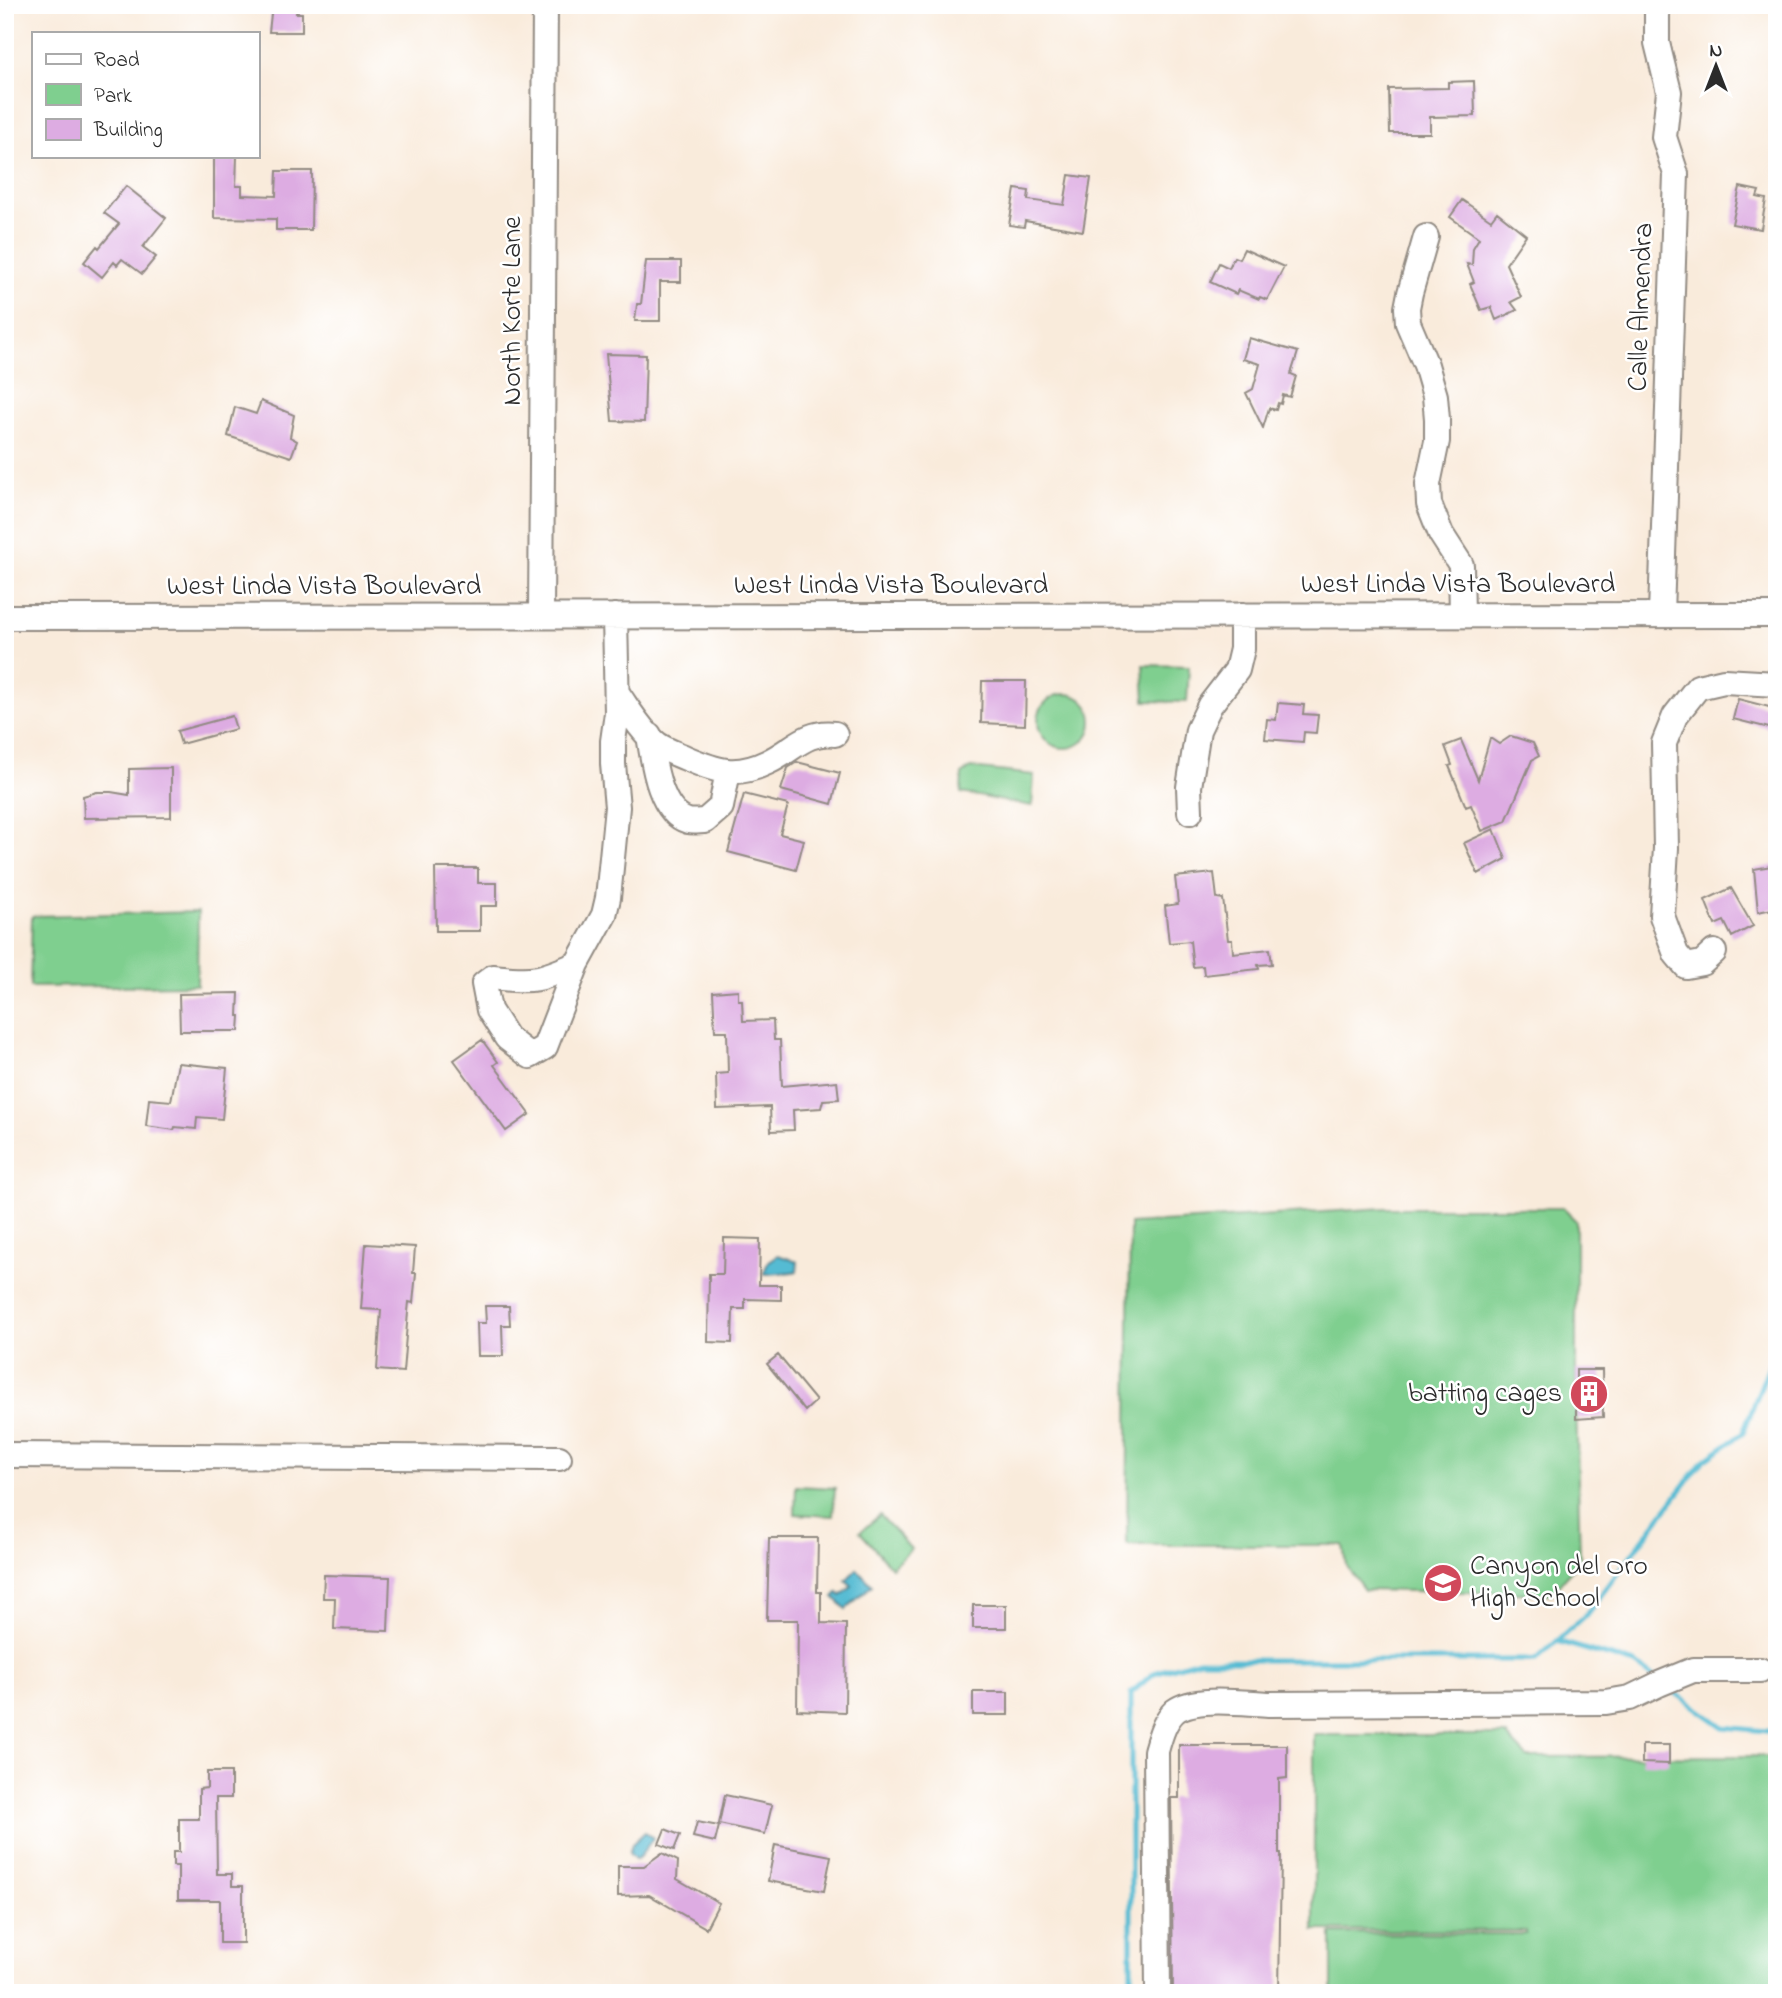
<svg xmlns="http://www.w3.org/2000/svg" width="1782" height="1998" viewBox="0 0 1782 1998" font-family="'Indie Flower',sans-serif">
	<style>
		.green { fill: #7fcf8f; stroke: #557d5d; stroke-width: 2 }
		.water { fill: #55bbd3; stroke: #40737f; stroke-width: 2 }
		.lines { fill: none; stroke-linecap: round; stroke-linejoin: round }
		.stream { stroke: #55bbd3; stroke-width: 5 }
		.building { fill: #ddace2 }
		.minor-casing { stroke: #928b83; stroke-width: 28 }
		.minor { stroke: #fff; stroke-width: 24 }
		.labels { text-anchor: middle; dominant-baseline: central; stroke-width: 5; stroke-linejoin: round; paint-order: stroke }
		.street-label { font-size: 28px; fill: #2b2b2b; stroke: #fff }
		.poi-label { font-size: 28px; fill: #2b2b2b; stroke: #fff; text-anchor: end }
	</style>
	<rect width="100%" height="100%" fill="#fff"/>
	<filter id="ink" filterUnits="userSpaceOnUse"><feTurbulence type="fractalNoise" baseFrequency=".0143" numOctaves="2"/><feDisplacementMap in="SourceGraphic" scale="14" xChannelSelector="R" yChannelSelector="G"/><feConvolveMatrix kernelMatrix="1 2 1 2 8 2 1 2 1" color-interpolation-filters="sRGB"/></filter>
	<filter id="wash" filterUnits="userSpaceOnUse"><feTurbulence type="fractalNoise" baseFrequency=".00686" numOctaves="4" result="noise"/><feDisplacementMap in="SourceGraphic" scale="28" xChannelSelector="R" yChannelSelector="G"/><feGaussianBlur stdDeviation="1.57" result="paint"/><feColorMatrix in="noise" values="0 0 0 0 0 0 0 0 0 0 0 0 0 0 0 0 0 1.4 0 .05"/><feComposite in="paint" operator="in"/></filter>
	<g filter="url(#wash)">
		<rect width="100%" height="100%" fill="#f9ebdb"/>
		<!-- green -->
		<path class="green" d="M1143 665 1189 666 1187 702 1145 701Z
			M1038 721a27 27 0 1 1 54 0a27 27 0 1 1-54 0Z
			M971 768 1034 775 1032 806 961 793 962 774Z
			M198 912 197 985 30 987 32 916Z
			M1386 1208H1563L1576 1221V1399L1580 1559 1552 1594 1364 1590 1346 1565 1343 1545H1127L1130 1224Z
			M796 1486 835 1488 833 1516 795 1514Z
			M880 1515 911 1549 891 1567 860 1532Z
			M1314 1735H1506L1527 1757 1777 1756V1993H1332V1933L1526 1934V1931L1314 1930Z"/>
		<!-- water -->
		<path class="water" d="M778 1255 798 1262 797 1271C792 1273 773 1273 766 1274L764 1273 768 1262Z
			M857 1569 872 1585 846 1609 834 1597 838 1593 841 1596 852 1586 846 1580Z
			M645 1832 653 1838 641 1855 636 1860 629 1853 632 1844Z"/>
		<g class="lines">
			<!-- stream -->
			<path class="stream" d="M1557 1641 1635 1664 1653 1677
				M1670 1689 1723 1727 1777 1732
				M1131 1993V1693L1154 1673 1199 1660H1536L1585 1616 1703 1461 1743 1433 1777 1345"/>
		</g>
		<g id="blocks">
			<!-- building -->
			<path class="building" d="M272 5H298L296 13H302V32H269Z
				M1474 81 1475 116 1430 117V133H1390L1389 89 1448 88V82Z
				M214 156H237L236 186H242V195L276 196 277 171H312L311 230H276V219L214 218Z
				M1069 175 1091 178 1083 231 1025 221 1024 227 1009 225 1015 189 1029 191 1028 200 1064 205Z
				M126 186 166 218 143 247 156 257 142 274 122 259 117 265 114 262 102 277 84 262 97 246 99 248 119 224 104 213Z
				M1740 187 1759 191 1757 197 1766 199 1761 229 1732 224Z
				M1462 200 1491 220 1497 212 1526 235 1506 264 1521 297 1511 302 1517 310 1496 320 1491 307 1481 310 1470 284 1474 282 1467 264 1472 265 1473 248 1479 238 1450 217Z
				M1244 249 1284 267 1267 300 1260 297 1259 299 1238 290 1236 294 1210 282 1219 263 1229 268 1234 257 1239 259Z
				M646 261H681V282H660V321H635L637 304H641Z
				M1249 338 1298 352 1291 374 1296 376 1290 397 1283 395 1281 404 1278 403 1276 410 1269 408 1263 428 1246 393 1253 389 1260 364 1243 359Z
				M606 354 646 355 644 422 612 421Z
				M261 401 294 415 290 437 297 441 291 457 228 436 235 407 256 414Z
				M982 681H1026L1025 725 981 723Z
				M1738 699 1777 709V730L1733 719Z
				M1278 703 1304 705 1303 714 1318 715 1316 733 1304 732 1303 742 1265 739 1267 719 1276 720Z
				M232 716 236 729 181 744 177 731Z
				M1511 736 1533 743 1539 756 1532 760 1506 821 1482 831 1471 805 1466 807 1449 766 1452 765 1445 746 1461 740 1478 780 1490 738 1499 744Z
				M797 762 840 773 832 804 781 790 788 768Z
				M171 768V817L84 818 83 796 97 792H111L129 795V769Z
				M744 794 788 805 780 834 804 840 796 870 728 852Z
				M1494 829 1506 859 1478 874 1464 843Z
				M1777 865V908L1758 912 1754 869Z
				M435 868H478V883H497V906H480V931H436Z
				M1214 873 1217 898 1223 899 1228 940H1232L1233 953 1270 949 1272 964 1258 965 1259 969 1204 975 1203 966 1193 967 1190 941 1169 943 1165 906 1178 904 1175 877Z
				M1731 888 1753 926 1732 937 1724 921 1715 925 1705 900Z
				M738 990V1000H742L743 1021 773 1020 774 1040H780L782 1086 837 1081 839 1099 823 1100 821 1108 793 1110 794 1130 771 1131 770 1107 717 1109 716 1074 728 1073 727 1031H715L713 992Z
				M239 993 238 1016H240L239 1031H180L179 994Z
				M482 1040 498 1062 494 1065 530 1114 506 1131 454 1060Z
				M178 1063 227 1068 222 1119 197 1117 196 1129 175 1127 174 1130 146 1126 149 1099 171 1101Z
				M724 1238 760 1239 759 1285H781V1300L745 1299V1309H733L732 1343 708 1342 709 1274H723Z
				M366 1244 415 1247 413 1273H416L413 1303 409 1302 408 1312 403 1372 377 1370 381 1310 361 1309Z
				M485 1306H509L510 1325H502L503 1356H478L477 1323H486Z
				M778 1355 816 1401 805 1411 767 1364Z
				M1576 1370H1602L1603 1417 1576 1419Z
				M769 1538H818L817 1592H821V1623L846 1624 845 1712 797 1710 798 1620H767Z
				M324 1575 390 1577 388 1631 334 1629 335 1598H323Z
				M973 1605H1006V1628H973Z
				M973 1692H1008V1715H973Z
				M1179 1745H1287V1778L1279 1779V1853H1281L1279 1993H1173L1171 1798H1179Z
				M1642 1745H1669V1764L1642 1763Z
				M207 1772H231V1798H216L217 1874H232V1886H243V1943H220V1900H178V1866H173V1852H179V1819H199V1789L207 1788Z
				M725 1795 772 1805 765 1834 719 1824Z
				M697 1822 719 1826 715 1842 693 1837Z
				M665 1829 680 1835 674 1850 659 1844Z
				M775 1845 831 1856 824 1891 768 1881Z
				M662 1853 678 1861 677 1879 719 1903 706 1928 649 1895 618 1896V1866H644Z"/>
		</g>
	</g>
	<g filter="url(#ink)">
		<use href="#blocks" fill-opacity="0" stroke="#928b83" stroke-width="2"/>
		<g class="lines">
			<!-- minor casing -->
			<g class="minor-casing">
				<path id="minor" d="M1657 5V43L1669 92 1664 137 1676 174 1661 614
					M1426 237 1410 293 1407 308 1408 323 1426 365 1435 396 1437 419V441L1428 484 1429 504 1441 534 1461 565 1462 615
					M541 616 545 5
					M5 617 1777 615
					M617 693C629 710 641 731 657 744 665 750 677 754 686 758 717 771 735 778 768 762 792 751 806 730 835 734
					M649 735C653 760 659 813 688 821 693 822 700 821 705 821L721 807 728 771
					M1190 812 1189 787 1198 730 1210 705 1237 670 1242 649V615
					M1714 952 1702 963 1686 966 1676 954 1662 916 1666 848 1664 743 1675 716 1698 687 1724 681 1777 684
					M577 964C540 980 533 982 493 977L484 984 489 1010 507 1038 530 1056 545 1047 577 964 604 915 608 898 617 807 613 764V741L617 713 615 616
					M5 1455 559 1458
					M1158 1993 1156 1751C1160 1737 1164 1721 1175 1711 1194 1696 1244 1703 1268 1704L1606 1702 1630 1698 1659 1684 1693 1670H1760"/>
			</g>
			<!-- minor -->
			<use href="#minor" class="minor"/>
		</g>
	</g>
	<!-- icons -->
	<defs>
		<g id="building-disc" transform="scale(2.0125)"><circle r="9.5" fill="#d1495b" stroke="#fff"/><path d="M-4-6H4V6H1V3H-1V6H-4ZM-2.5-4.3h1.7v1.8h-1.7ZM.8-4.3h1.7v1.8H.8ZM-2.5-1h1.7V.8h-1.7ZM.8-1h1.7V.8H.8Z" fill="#fff"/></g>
		<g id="school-disc" transform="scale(2.0125)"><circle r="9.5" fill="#d1495b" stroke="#fff"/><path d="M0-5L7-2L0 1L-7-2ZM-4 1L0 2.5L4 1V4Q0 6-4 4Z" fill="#fff"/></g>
	</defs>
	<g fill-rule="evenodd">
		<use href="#building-disc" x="1589" y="1394"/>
		<use href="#school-disc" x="1443" y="1583"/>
	</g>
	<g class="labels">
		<!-- street labels -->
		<g class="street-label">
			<text transform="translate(1642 307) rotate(-88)">Calle Almendra</text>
			<text transform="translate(513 311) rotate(-90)">North Korte Lane</text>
			<text x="1458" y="585">West Linda Vista Boulevard</text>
			<text x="891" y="586">West Linda Vista Boulevard</text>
			<text x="324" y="587">West Linda Vista Boulevard</text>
		</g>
		<!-- poi labels -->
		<g class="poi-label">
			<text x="1562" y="1394">batting cages</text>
			<text x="1470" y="1567" text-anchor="start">Canyon del Oro<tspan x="1470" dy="32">High School</tspan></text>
		</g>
	</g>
	<!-- margin -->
	<rect width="1782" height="1998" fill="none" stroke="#fff" stroke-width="28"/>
	<!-- legend -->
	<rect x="32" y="32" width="228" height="126" fill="#ffffff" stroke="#aaaaaa" stroke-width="2"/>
	<rect x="46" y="54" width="35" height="10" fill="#ffffff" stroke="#aaaaaa" stroke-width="2"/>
	<text x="94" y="66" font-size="21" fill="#2b2b2b">Road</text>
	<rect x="46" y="84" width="35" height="21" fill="#7fcf8f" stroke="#aaaaaa" stroke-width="2"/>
	<text x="94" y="102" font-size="21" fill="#2b2b2b">Park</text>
	<rect x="46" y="119" width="35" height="21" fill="#ddace2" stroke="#aaaaaa" stroke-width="2"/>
	<text x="94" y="136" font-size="21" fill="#2b2b2b">Building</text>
	<!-- north arrow -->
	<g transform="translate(1716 66)" stroke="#ffffff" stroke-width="5" paint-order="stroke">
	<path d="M0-5L12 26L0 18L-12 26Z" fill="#2b2b2b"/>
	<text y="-10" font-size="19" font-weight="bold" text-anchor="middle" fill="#2b2b2b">N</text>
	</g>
</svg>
